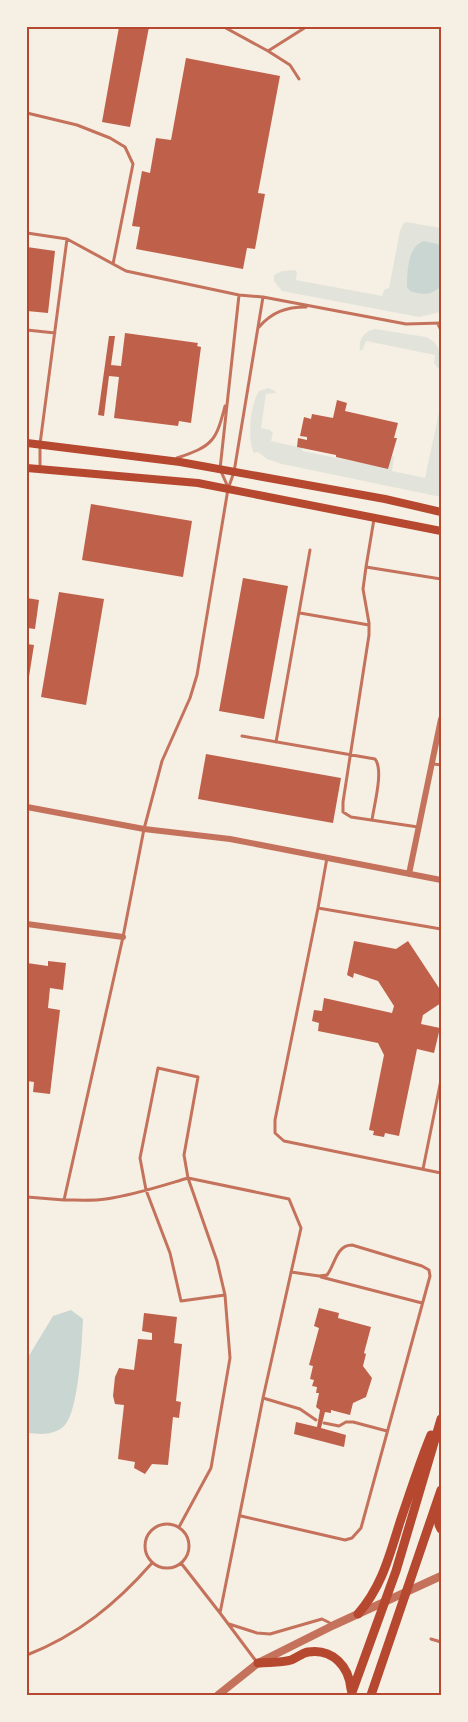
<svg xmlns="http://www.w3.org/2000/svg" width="468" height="1722" viewBox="0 0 468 1722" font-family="'Work Sans',sans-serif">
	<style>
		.green { fill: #e2e4dc }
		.water { fill: #c9d6d2 }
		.building { fill: #bf614a }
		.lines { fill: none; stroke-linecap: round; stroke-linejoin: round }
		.service { stroke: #c5725c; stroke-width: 3 }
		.minor { stroke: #c5725c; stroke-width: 6 }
		.tertiary { stroke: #c5725c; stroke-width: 8 }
		.secondary { stroke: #b5482f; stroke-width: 8 }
		.trunk { stroke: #b5482f; stroke-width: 9 }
		.neatline { fill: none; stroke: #b5482f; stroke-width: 2 }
	</style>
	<rect width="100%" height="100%" fill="#f6efe4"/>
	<!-- green -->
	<path class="green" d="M406 222 441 228V312L419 317 282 291 274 281V275L282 271 295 270 297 272 296 280 382 296 384 290 389 288 400 231 403 224Z
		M375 329 426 337C442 344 441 357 441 372L434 363 435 355 366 341 363 349 360 351C358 340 364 331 375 329Z
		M268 388 275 391 276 393 266 394 261 428 270 430 273 433 271 441 302 448V451L387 468 391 456H394L392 471 425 478 441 403V468L439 479 441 480V497L282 464 267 459 258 452 254 453C247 439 250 405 259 391Z"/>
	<!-- water -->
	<path class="water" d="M424 241 441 245V286C431 296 422 295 410 291L407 287C407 271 408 246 424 241Z
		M71 1310 83 1319C82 1340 79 1415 63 1427 51 1436 40 1434 27 1433V1359L53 1316Z"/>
	<!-- building -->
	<path class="building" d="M119 27H149L130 127 102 122Z
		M186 58 280 76 258 193 265 194 255 249 247 248 243 269 136 249 140 227 132 226 142 171 150 173 156 138 171 140Z
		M27 247 55 251 48 313 27 311Z
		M125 333 198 343 197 346 201 347 191 423 179 421 178 426 114 418 119 377 109 376 104 416 98 415 109 336H115L111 365 121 366Z
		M337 400 347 403 345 411 398 423 394 438H397L388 469 336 457V455L297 447 298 438 307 440V437L300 436 304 417 311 419 312 414 333 418Z
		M91 504 192 521 183 577 82 560Z
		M243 578 288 586 264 719 219 711Z
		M59 592 104 599 86 705 41 697Z
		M27 598 39 600 35 629 27 628Z
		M27 644 34 645 28 683H27Z
		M206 754 341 778 333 823 198 799Z
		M354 941 396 949 408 941 441 991V1003L423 1015 421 1024 440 1028 434 1053 417 1049 399 1136 385 1133 384 1137 373 1135 374 1131 369 1130 384 1055 378 1043 318 1031 319 1023 312 1021 314 1010 322 1011 324 998 392 1013 394 1006 378 981 354 973 353 978 347 975Z
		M48 961 66 963 63 990 50 988 48 1008 60 1010 50 1094 33 1092 34 1082 27 1081V963L48 966Z
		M319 1308 339 1313 338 1318 371 1327 364 1353 366 1354 363 1366 372 1378 366 1397 353 1403 350 1415 331 1410V1413L325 1412 321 1428 346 1435 344 1447 294 1434 296 1422 317 1427 320 1410 316 1407 319 1393H316L317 1387 312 1386 314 1380 310 1379 313 1366 309 1365 319 1328 314 1326Z
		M144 1313 177 1317 174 1343 182 1344 176 1401 181 1402 179 1418 173 1417 168 1465 152 1464 145 1474 134 1468 135 1462 118 1459 124 1405 115 1404 113 1396 115 1377 119 1368 134 1370 138 1339 152 1340V1333L142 1331Z"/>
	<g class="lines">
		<!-- service -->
		<path class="service" d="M224 27 268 51 306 27
			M268 51 290 65 299 79
			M27 113 77 125 110 138 125 147 133 164 113 264
			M27 233 67 239 126 271 239 295 263 297 406 324 441 323
			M438 324 441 330
			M259 327C272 312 286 307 306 307
			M27 330 55 333
			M177 458C213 446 216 441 225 406
			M40 467V444L67 239
			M227 485 220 469 239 295
			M374 519 366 567 441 579
			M366 567 363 589 369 623V635L343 802V812L351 817 418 827
			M300 613 369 625
			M242 736 375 759C384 770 374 805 372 820
			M276 742 310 550
			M434 764 441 765
			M327 858 318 908 441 929
			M318 908 275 1120V1133L284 1141 441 1173
			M423 1169 441 1080
			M27 1197 64 1200 123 937 144 829 162 761 190 698 197 675 228 489 234 472 263 297
			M64 1200C78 1200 93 1201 106 1199 134 1195 161 1186 188 1178L184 1155 198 1077 158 1068 140 1158 146 1190 170 1253 181 1301 225 1295
			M321 1277 422 1303
			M263 1398 300 1409 316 1420
			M324 1423 339 1426 346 1422H353L387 1431
			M241 1516 345 1540 352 1538 361 1528 430 1276 429 1270 422 1266 352 1245C336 1245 335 1265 327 1275L319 1276 291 1272
			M145 1546a22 22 0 1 1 44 0a22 22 0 1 1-44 0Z
			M179 1527 211 1468 230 1358 225 1295 217 1261 188 1178 289 1199 301 1228 263 1398 220 1613 256 1661
			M181 1563 220 1613
			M229 1624 257 1633 270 1634 322 1619 332 1624
			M431 1639 441 1642
			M27 1655C78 1635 116 1604 152 1563"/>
		<!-- minor -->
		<path class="minor" d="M27 807 144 829 230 839 441 880
			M409 874 441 719
			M27 924 123 937"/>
		<!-- tertiary -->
		<path class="tertiary" d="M218 1695 258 1663 334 1625 441 1576"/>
		<!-- secondary -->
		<path class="secondary" d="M27 443 180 462 385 499 441 512
			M27 468 198 483 441 531"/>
		<!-- trunk -->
		<path class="trunk" d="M438 1508 439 1525 441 1529
			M358 1614C382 1586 389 1557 400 1522 410 1493 419 1464 431 1435
			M258 1663C269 1662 281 1663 291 1660 297 1658 302 1653 308 1652 333 1648 349 1667 351 1689
			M351 1695 396 1571 441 1419
			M371 1695 441 1490"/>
	</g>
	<!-- border -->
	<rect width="468" height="1722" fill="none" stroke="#f6efe4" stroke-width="57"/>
	<rect x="28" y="28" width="412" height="1666" class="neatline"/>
</svg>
